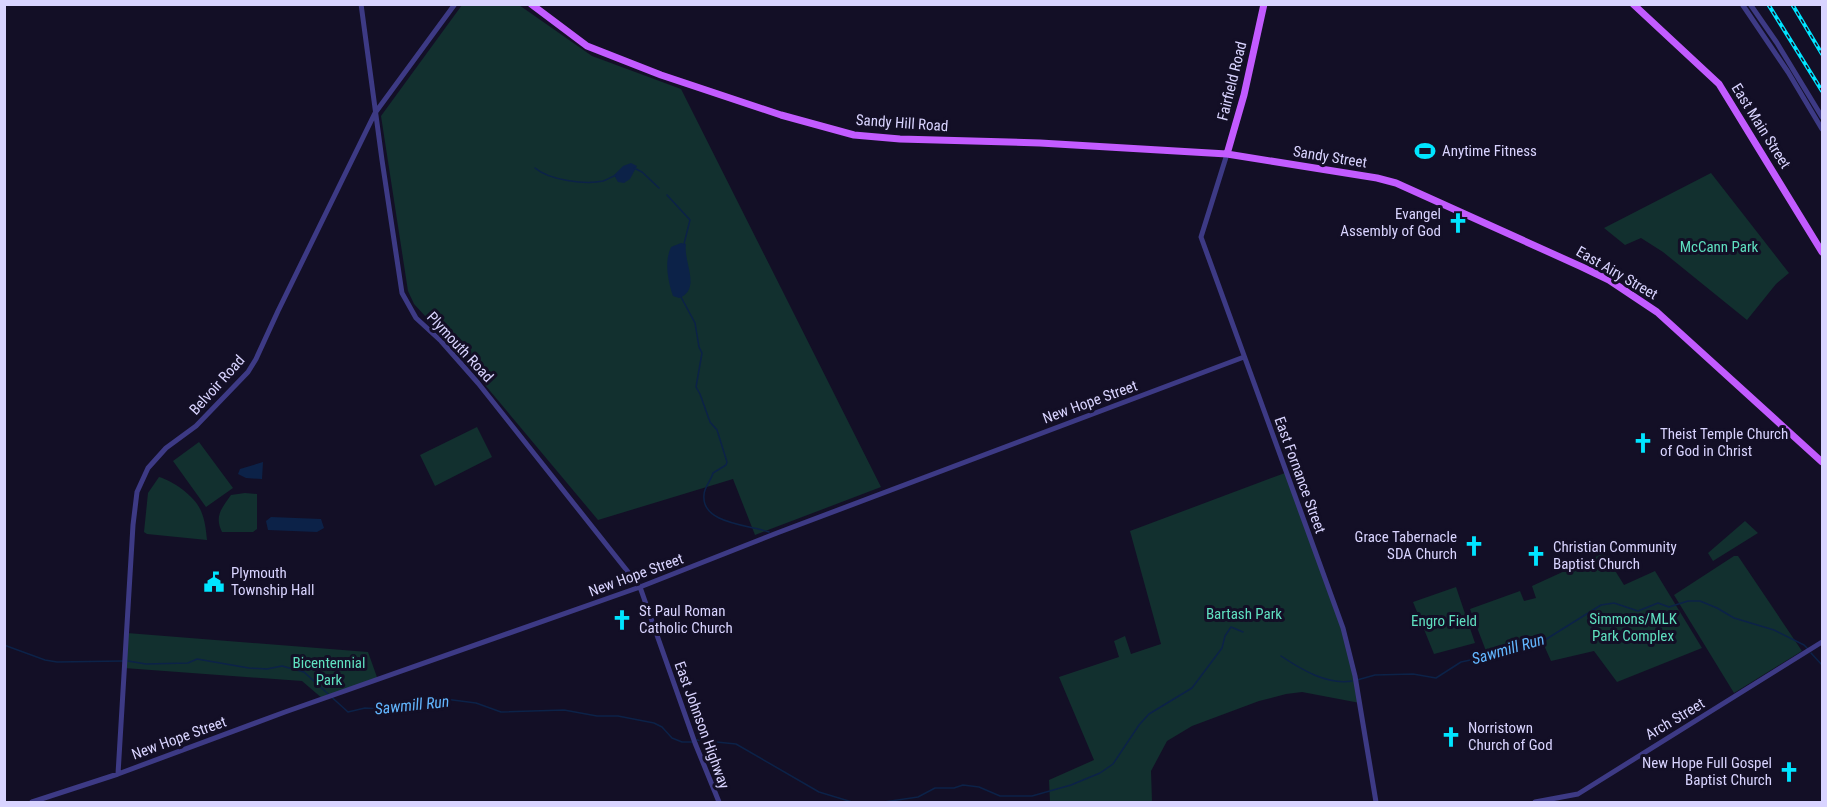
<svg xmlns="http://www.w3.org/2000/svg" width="1827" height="807" viewBox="0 0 1827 807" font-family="'Roboto Condensed',sans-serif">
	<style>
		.green { fill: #12302f }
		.water { fill: #0c2248 }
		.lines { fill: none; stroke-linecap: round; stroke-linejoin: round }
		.stream { stroke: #0c2248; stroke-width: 1.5 }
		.minor { stroke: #3d3a85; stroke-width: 5 }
		.major { stroke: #c25bff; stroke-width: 7 }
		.rail-casing { stroke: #00e5ff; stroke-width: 4 }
		.rail { stroke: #130f26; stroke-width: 1.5; stroke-dasharray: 4.5; stroke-linecap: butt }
		.labels { text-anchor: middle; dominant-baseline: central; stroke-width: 6; stroke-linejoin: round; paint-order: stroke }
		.street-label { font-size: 15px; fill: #d9d4ff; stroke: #130f26 }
		.poi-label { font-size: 15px; fill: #d9d4ff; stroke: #130f26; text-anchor: start }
		.park-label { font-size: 15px; fill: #5fe0c0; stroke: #130f26 }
		.water-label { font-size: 16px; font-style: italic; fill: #62b6ff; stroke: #130f26 }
	</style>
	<rect width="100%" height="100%" fill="#130f26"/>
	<!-- green -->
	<path class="green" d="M462 5H519L592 56 681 89 881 487 755 535 733 479 598 520 449 342 414 304 408 291 381 116Z
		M1711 173 1789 273 1776 284 1747 320 1663 252 1641 238 1625 245 1604 228Z
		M477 427 492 457 435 486 420 455Z
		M199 442 233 488 206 507 173 461Z
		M1285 473 1343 628 1360 703 1302 692 1286 694 1259 701 1192 726 1167 741 1151 771 1152 802H1050L1049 780 1094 760 1059 677 1119 657 1114 641 1125 636 1131 654 1161 644 1130 531Z
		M159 477C173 481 195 496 201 511 205 520 206 530 207 540L147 534 144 532 148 493Z
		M245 493 257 494V529L253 532H222C214 516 222 508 231 495Z
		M1745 521 1758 533 1713 561 1708 553Z
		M1604 553 1624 585 1655 571 1702 648 1617 682 1594 651 1551 661 1539 634 1486 651 1470 609 1520 591 1524 601 1536 598 1532 586Z
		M1734 556H1738L1802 651 1734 693 1674 595Z
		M1456 587 1475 643 1434 654 1413 602Z
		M127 633 368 652 378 680 323 699 302 681 124 668Z"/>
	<!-- water -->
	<path class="water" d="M631 163 637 166 630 179 624 183 618 182 614 175 623 166Z
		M681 243 686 244C683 262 702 289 679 298L673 296C668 281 664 262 671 247Z
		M263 462 262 479 246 478 238 474 240 469Z
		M271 517 321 519 324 528 317 532 268 530 266 521Z"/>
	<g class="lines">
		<!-- stream -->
		<path class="stream" d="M535 168C549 180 585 185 603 181 607 180 611 177 616 175
			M634 168 642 172 659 188
			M667 195 690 220 684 244
			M681 297 695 323 699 347 702 353 696 387 700 394 710 422 717 430 727 462 726 465 713 473C711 481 704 487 704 495 701 524 750 525 769 532
			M4 645 45 660 57 662 123 661
			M1811 653 1822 665
			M1281 656C1302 670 1327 685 1352 681
			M128 661 146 664 188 663 197 659 249 668 267 669 282 666 304 672 348 712 365 708 381 709 410 702 445 699 476 703 501 712 564 710 597 716H618L654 723 662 727 672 738 682 742H693
			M1357 680 1375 675 1413 674 1436 678 1461 662 1513 651 1540 643 1601 605 1614 603 1638 611 1658 603 1669 607 1688 601H1700L1717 608 1734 618 1774 630 1804 645 1808 649
			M697 740 736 744 819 792 852 802
			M884 802 918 797 935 788H954L963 785 979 787 1000 796H1032L1071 785 1100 773 1113 764 1139 725 1149 714 1192 688 1222 648 1225 636 1231 627 1243 632"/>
		<!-- minor -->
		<path class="minor" d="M361 4 382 160 402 293 416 318 441 341 478 383 640 587 695 743 719 802
			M1742 4 1788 72 1822 129
			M1750 4 1777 43 1822 117
			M1227 154 1201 237 1343 628 1355 676 1376 802
			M118 774 133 525 137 492 148 468 166 448 196 426 248 372 256 359 278 311 375 113 455 4
			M32 802 118 774 285 712 640 587 777 533 1244 357
			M1535 802 1578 794 1822 642"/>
		<!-- major -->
		<path class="major" d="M531 4 587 46 661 75 781 115 854 135 900 139 1040 143 1227 154 1377 178 1396 183 1582 267 1609 280 1657 312 1822 462
			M1633 4 1719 84 1822 252
			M1227 154 1244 95 1264 4"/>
		<!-- rail casing -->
		<g class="rail-casing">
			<path id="rail" d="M1768 4 1822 91
				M1792 4 1822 54"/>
		</g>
		<!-- rail -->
		<use href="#rail" class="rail"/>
	</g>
	<!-- icons -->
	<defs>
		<g id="stadium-bare" transform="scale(1.62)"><path d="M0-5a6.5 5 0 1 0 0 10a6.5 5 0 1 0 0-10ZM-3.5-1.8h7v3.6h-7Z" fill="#00e5ff" stroke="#130f26" stroke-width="2.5" paint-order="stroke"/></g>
		<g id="church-bare" transform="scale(1.62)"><path d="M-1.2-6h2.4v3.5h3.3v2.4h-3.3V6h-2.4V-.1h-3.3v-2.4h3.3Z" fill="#00e5ff" stroke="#130f26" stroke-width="2.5" paint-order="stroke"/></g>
		<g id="civic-bare" transform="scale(1.62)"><path d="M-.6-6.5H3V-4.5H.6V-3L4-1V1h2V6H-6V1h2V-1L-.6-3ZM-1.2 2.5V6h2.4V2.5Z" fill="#00e5ff" stroke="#130f26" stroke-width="2.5" paint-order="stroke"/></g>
	</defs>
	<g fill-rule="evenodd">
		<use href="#stadium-bare" x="1425" y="151"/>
		<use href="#church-bare" x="1458" y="223"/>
		<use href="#church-bare" x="1643" y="443"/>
		<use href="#church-bare" x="1474" y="546"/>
		<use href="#church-bare" x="1536" y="556"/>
		<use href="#civic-bare" x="214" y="582"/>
		<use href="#church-bare" x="622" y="620"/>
		<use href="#church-bare" x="1451" y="737"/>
		<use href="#church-bare" x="1789" y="772"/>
	</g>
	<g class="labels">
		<!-- street labels -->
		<g class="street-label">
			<text transform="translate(1232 81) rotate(-76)">Fairfield Road</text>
			<text transform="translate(902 123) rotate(4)">Sandy Hill Road</text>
			<text transform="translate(1761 126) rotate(58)">East Main Street</text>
			<text transform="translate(1330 157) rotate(9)">Sandy Street</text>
			<text transform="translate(1617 273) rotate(30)">East Airy Street</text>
			<text transform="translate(460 347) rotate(47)">Plymouth Road</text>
			<text transform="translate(217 385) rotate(-48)">Belvoir Road</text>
			<text transform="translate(1090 402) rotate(-20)">New Hope Street</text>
			<text transform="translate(1300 475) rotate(70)">East Fornance Street</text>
			<text transform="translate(636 575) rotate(-20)">New Hope Street</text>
			<text transform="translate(1675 719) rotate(-31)">Arch Street</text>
			<text transform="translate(702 725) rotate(70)">East Johnson Highway</text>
			<text transform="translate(179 738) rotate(-20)">New Hope Street</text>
		</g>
		<!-- poi labels -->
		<g class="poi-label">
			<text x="1442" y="151">Anytime Fitness</text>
			<text x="1441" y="214" text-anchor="end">Evangel<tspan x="1441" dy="17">Assembly of God</tspan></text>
			<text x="1660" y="434">Theist Temple Church<tspan x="1660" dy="17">of God in Christ</tspan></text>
			<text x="1457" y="537" text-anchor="end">Grace Tabernacle<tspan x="1457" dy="17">SDA Church</tspan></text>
			<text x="1553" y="547">Christian Community<tspan x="1553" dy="17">Baptist Church</tspan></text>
			<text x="231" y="573">Plymouth<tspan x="231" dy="17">Township Hall</tspan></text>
			<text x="639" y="611">St Paul Roman<tspan x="639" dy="17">Catholic Church</tspan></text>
			<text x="1468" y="728">Norristown<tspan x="1468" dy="17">Church of God</tspan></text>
			<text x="1772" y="763" text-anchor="end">New Hope Full Gospel<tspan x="1772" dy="17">Baptist Church</tspan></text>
		</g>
		<!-- park labels -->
		<g class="park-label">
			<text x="1719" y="247">McCann Park</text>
			<text x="1244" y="614">Bartash Park</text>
			<text x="1633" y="619">Simmons/MLK<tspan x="1633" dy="17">Park Complex</tspan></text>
			<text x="1444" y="621">Engro Field</text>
			<text x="329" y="663">Bicentennial<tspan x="329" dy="17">Park</tspan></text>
		</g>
		<!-- water labels -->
		<g class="water-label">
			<text transform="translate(1508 649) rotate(-16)">Sawmill Run</text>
			<text transform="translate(412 705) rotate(-6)">Sawmill Run</text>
		</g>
	</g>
	<!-- border -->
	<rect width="1827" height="807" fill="none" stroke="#d9d4ff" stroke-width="12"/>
</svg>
